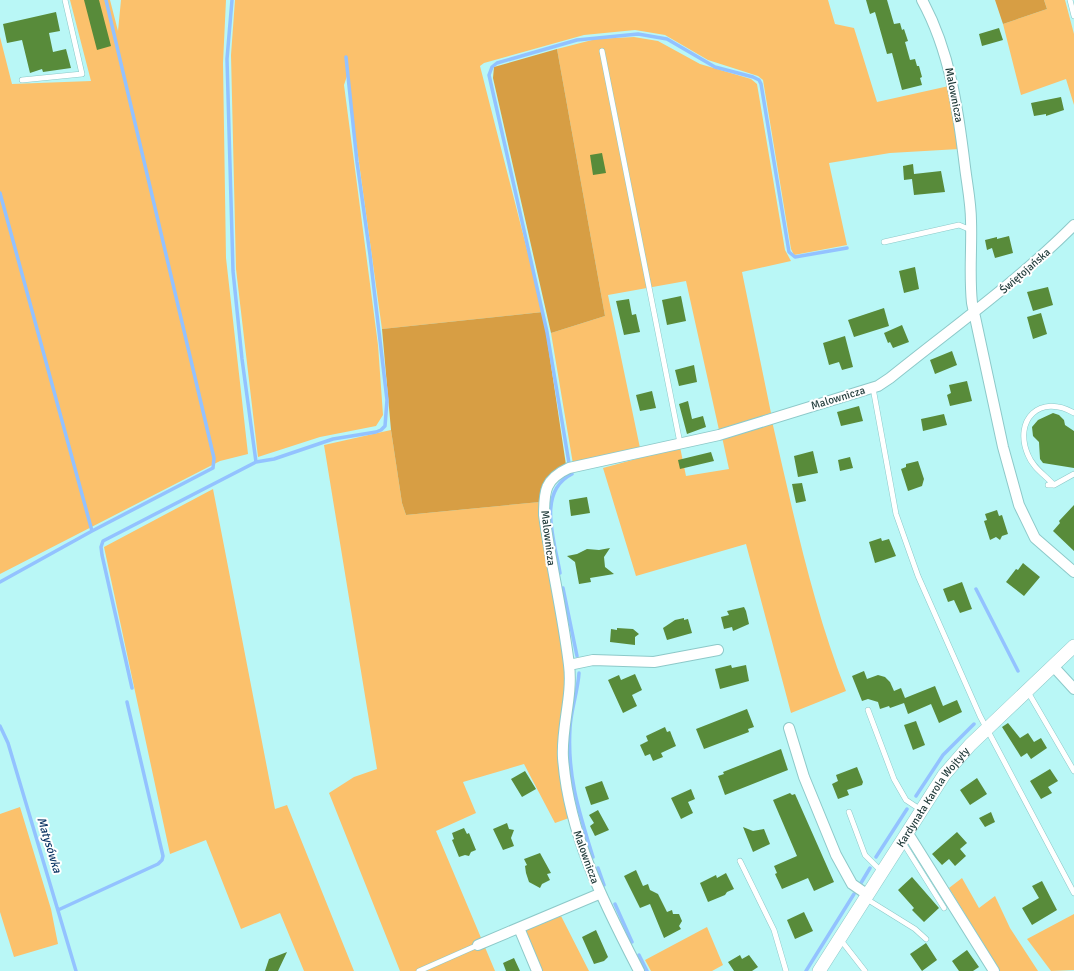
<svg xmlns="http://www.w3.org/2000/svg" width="1074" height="971" viewBox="0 0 1074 971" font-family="Signika,sans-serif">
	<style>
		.green { fill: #fbc16c }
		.forest { fill: #d79e44 }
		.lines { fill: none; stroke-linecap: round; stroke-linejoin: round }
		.stream { stroke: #93c2ff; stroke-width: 3.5 }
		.building { fill: #588b3a }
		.service-casing { stroke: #8dc9c9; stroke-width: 6 }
		.minor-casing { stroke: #8dc9c9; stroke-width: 12 }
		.tertiary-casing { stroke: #8dc9c9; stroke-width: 14 }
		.service { stroke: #fff; stroke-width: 5 }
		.minor { stroke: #fff; stroke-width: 10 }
		.tertiary { stroke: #fff; stroke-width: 13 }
		.labels { text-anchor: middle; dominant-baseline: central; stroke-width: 4; stroke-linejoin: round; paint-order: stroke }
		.street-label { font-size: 11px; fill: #233d3c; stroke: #fff }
		.water-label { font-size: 12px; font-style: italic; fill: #0d3564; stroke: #fff }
	</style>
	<rect width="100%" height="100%" fill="#b9f7f6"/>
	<!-- green -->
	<path class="green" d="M70 0H110L118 31 121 0H226L223 63 226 258 248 454 220 461 0 574V37L12 84 91 81Z
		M235 0H828L835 24 854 28 877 102 949 86 959 149 890 153 829 163 847 245 794 255 791 249 763 80 758 76 708 60 665 35 635 30 584 35 484 63 480 66 543 312 382 329 347 76 344 85 378 345 383 415 376 426 320 437 258 457 236 269 231 55Z
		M1044 0H1065L1074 34V105L1066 79 1021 95 1003 24 1047 9Z
		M634 37 658 41 700 64 751 79 757 84 785 250 791 261 742 272 771 413 719 430 686 281 608 295 640 448 573 464 551 333 605 316 557 49 596 39Z
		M772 421C793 512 812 604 846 691L791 713 746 544 636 576 603 468 680 447 686 476 729 469 722 437Z
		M391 430 402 503 406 515 540 502 565 661 567 684 561 721 569 818 555 823 524 764 463 782 476 813 436 831 495 971H400L329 793 354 777 377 769 324 445Z
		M213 489 275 809 287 805 354 971H304L280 913 241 929 206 840 170 854 104 547Z
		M20 807 51 909 58 944 14 957 0 912V814Z
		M962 878 979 908 995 896 1010 928 1038 971H1000L949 888Z
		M1074 914V970L1051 971 1027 939Z
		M561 916 589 971H542L525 930Z
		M707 927 723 965 712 971H651L645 960Z"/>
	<!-- forest -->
	<path class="forest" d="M995 0H1044L1047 9 1003 24Z
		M557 49 605 316 551 333 493 78 494 67Z
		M543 312 566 465C548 472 547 485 540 502L406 515 402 503 391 430 382 329Z"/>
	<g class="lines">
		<!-- stream -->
		<path class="stream" d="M232 0 227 59 233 271 242 359 256 462
			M0 193 92 531 0 582
			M569 463 547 332 489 75 492 67 497 63 577 40 638 34 667 39 715 67 753 77 759 80 761 84 789 252 795 257 847 248
			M92 531 213 468 214 458 106 0
			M560 573C555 542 536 492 572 474
			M563 588 577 656
			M976 589 1018 671
			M579 673C578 691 571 709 570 728 567 776 579 812 593 857
			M132 688 102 555 101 547 103 541 256 462 274 459 333 439 376 432 381 430 385 426 387 400 370 255 357 162 346 57
			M0 726 8 743 76 971
			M916 796 943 755 974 724
			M876 857 907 809
			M598 868 604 885
			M861 883 870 868
			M615 904 632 942
			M58 910 158 864 162 860 163 856 127 702
			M639 955 647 971
			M806 971 854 894"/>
	</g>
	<!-- building -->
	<path class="building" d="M84 0H99L111 46 97 50Z
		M866 0H887L894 24 900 23 902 30 904 29 908 41 905 42 910 60 915 59 917 66H919L922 77 920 78 922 85 902 90 892 53 887 54 875 12 870 14Z
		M56 12 60 31 49 33 53 52 66 49 71 68 43 72 42 69 30 73 22 40 7 43 3 24Z
		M999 28 1003 40 982 46 979 34Z
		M1061 97 1064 110 1046 116V114L1034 116 1031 103Z
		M602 153 606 173 593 175 590 155Z
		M913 164 914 174 941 171 945 192 914 195 912 179 904 180 903 166Z
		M1009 236 1013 253 995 258 992 248 987 250 985 240 997 237V239Z
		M915 267 919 289 904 293 899 271Z
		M1048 287 1053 305 1033 311 1027 292Z
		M681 296 686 321 667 325 662 300Z
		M629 299 632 315 636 314 640 332 624 335 616 301Z
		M884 308 889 326 854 337 848 320Z
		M1041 313 1047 334 1033 339 1027 317Z
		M902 325 909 342 893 348 890 342 888 343 884 333Z
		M845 336 853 367 842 370 839 362 829 365 823 343Z
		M952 351 957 365 935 374 930 360Z
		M694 365 697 382 679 386 675 370Z
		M967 381 972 401 950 406 947 395 951 393 949 385Z
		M652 391 656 408 640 411 636 395Z
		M688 401 692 419 703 416 706 427 687 434 679 404Z
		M859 406 863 421 841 426 837 412Z
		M1053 413 1059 415 1064 420 1065 425 1074 431V468L1043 463 1040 459 1039 442 1033 436 1032 427 1038 420Z
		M944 414 947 425 923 431 921 419Z
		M813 451 818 473 798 477 794 456Z
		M711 452 714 461 680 469 678 460Z
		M850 457 853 468 840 471 838 460Z
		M918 461 924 479 922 486 908 491 901 469 906 467V464Z
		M802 483 806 501 796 503 792 484Z
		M587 497 590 513 571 516 569 500Z
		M1074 505V551L1053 531 1060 523 1059 521Z
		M997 510 999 516 1002 515 1008 534 1002 536 1000 540 996 537 990 540 984 521 987 520 985 514Z
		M881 538 882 541 889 539 896 556 875 563 869 542Z
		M610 548 604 557 605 567 614 574 590 578 591 582 579 584 575 562 567 556 577 554 587 549 599 550Z
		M1023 563 1040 577 1024 596 1006 582 1016 569 1018 570Z
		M962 582 972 609 960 613 954 600 948 602 943 589Z
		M744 607 746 611 749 624 733 631 732 627 724 629 721 617 729 615 727 611Z
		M684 618V620L688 619 692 633 667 640 663 628 675 620Z
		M617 628 633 629 639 634 635 637V645L610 642 611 629 617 630Z
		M731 665 732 668 746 665 749 681 720 689 715 669Z
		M864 671 867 679 878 675 885 677 890 682 894 691 901 688 905 698 935 686 943 706 957 700 962 712 939 723 931 704 908 714 904 703 890 708 889 706 880 709 878 702 868 699 862 701 852 676Z
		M635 674 642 690 632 695 637 706 623 713 608 680 619 675 621 680Z
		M747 709 754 727 748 729 749 732 704 749 696 729Z
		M916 721 925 745 913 750 904 725Z
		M1008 723 1020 738 1028 733 1034 742 1041 738 1047 748 1031 759 1027 753 1021 757 1002 727Z
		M665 727 667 732 670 731 676 746 661 753 663 757 653 761 650 754 645 756 640 745 648 741 646 736Z
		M781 749 788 770 725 795 718 776 724 774 723 772Z
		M857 767 863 782 862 785 847 790 849 795 838 799 832 784 838 781 836 775Z
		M1050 769 1058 781 1048 787 1052 793 1041 799 1030 781Z
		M525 771 536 789 522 797 511 779Z
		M977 778 987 794 970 805 960 790Z
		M602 781 609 799 591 805 585 787Z
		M691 789 695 799 688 802 693 813 681 819 671 798Z
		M790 793 792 795 795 794 834 882 814 891 808 878 782 889 775 874 777 873 774 866 797 856 773 800Z
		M598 810 609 830 595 836 590 826 594 823 589 815Z
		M991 812 995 822 985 827 979 818Z
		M507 823 509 829 514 830 511 838 514 846 503 850 493 829Z
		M743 827 753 831 764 829 770 844 753 852Z
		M464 828 467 834 469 833 476 850 471 852 469 856 465 855 459 857 452 840 454 839 452 833Z
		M957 832 967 843 960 849 966 856 955 866 949 859 942 865 932 854Z
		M540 853 551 873 547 874 550 880 542 884 540 888 529 882 526 873 525 866 527 865 524 859Z
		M636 870 643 886 648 884 650 890 658 894 667 912 672 910 673 914H679L682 921 679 926 681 929 664 938 650 904 640 908 624 876Z
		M726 873 734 889 727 892 725 895 708 902 700 883 716 875 717 878Z
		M912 877 939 908 924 922 912 910 914 908 898 890Z
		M1042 881 1057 910 1032 925 1022 908 1039 898 1032 886Z
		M804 912 813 931 795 939 787 920Z
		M596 930 608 957 604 961 594 964 582 937Z
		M926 943 937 960 922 971 910 954Z
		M967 950 979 967 973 971H959L952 961Z
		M287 952 278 971H265L269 959Z
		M740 955 742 959 749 955 758 967 752 971H734L728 962Z
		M514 958 520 971H506L503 963Z"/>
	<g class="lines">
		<!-- service casing -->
		<g class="service-casing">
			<path id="service" d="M1070 0 1074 16
				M602 51 680 443
				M22 80 82 74 65 0
				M884 242 959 225 971 230
				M873 388 896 514 918 576 980 716 1074 893
				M1048 485H1054L1074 474
				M1054 485C1045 475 1033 468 1028 455 1013 420 1040 393 1074 413
				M1028 692 1074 771
				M868 710 894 779 906 800 921 810
				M849 812 865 855 881 871
				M902 841 944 908
				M740 861 774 930 786 971
				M865 898 915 929 926 939
				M840 939 865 971
				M419 971 478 945"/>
		</g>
		<!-- minor casing -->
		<g class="minor-casing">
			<path id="minor" d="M922 0C950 51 958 109 965 167 967 184 971 203 971 221 972 248 969 275 972 303L1003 447 1019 505 1035 538 1074 572
				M569 665 593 660 654 662 718 650
				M1053 666 1074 689
				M789 728 804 777 836 855 852 884 868 895
				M907 832 994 971
				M519 928 537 971
				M478 945 599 894
				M639 971C604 903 569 836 563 758 561 727 573 696 569 665 563 615 551 565 544 515 544 491 545 479 569 468L719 435 878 386 890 378C952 328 1017 282 1074 225"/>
		</g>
		<!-- tertiary casing -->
		<g class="tertiary-casing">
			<g id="tertiary">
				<path id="s1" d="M819 971 944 775 970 745 1074 646"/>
			</g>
		</g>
		<!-- service -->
		<use href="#service" class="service"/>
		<!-- minor -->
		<use href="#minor" class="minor"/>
		<!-- tertiary -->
		<use href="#tertiary" class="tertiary"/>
	</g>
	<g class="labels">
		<!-- street labels -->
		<g class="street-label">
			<text transform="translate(954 95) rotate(79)">Malownicza</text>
			<text transform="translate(1025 271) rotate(-41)">Świętojańska</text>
			<text transform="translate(838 398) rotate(-17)">Malownicza</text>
			<text transform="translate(548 538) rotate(83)">Malownicza</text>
			<text stroke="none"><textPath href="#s1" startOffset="208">Kardynała Karola Wojtyły</textPath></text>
			<text transform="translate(586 857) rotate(70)">Malownicza</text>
		</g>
		<!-- water labels -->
		<g class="water-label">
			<text transform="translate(49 845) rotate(73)">Matysówka</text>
		</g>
	</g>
</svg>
